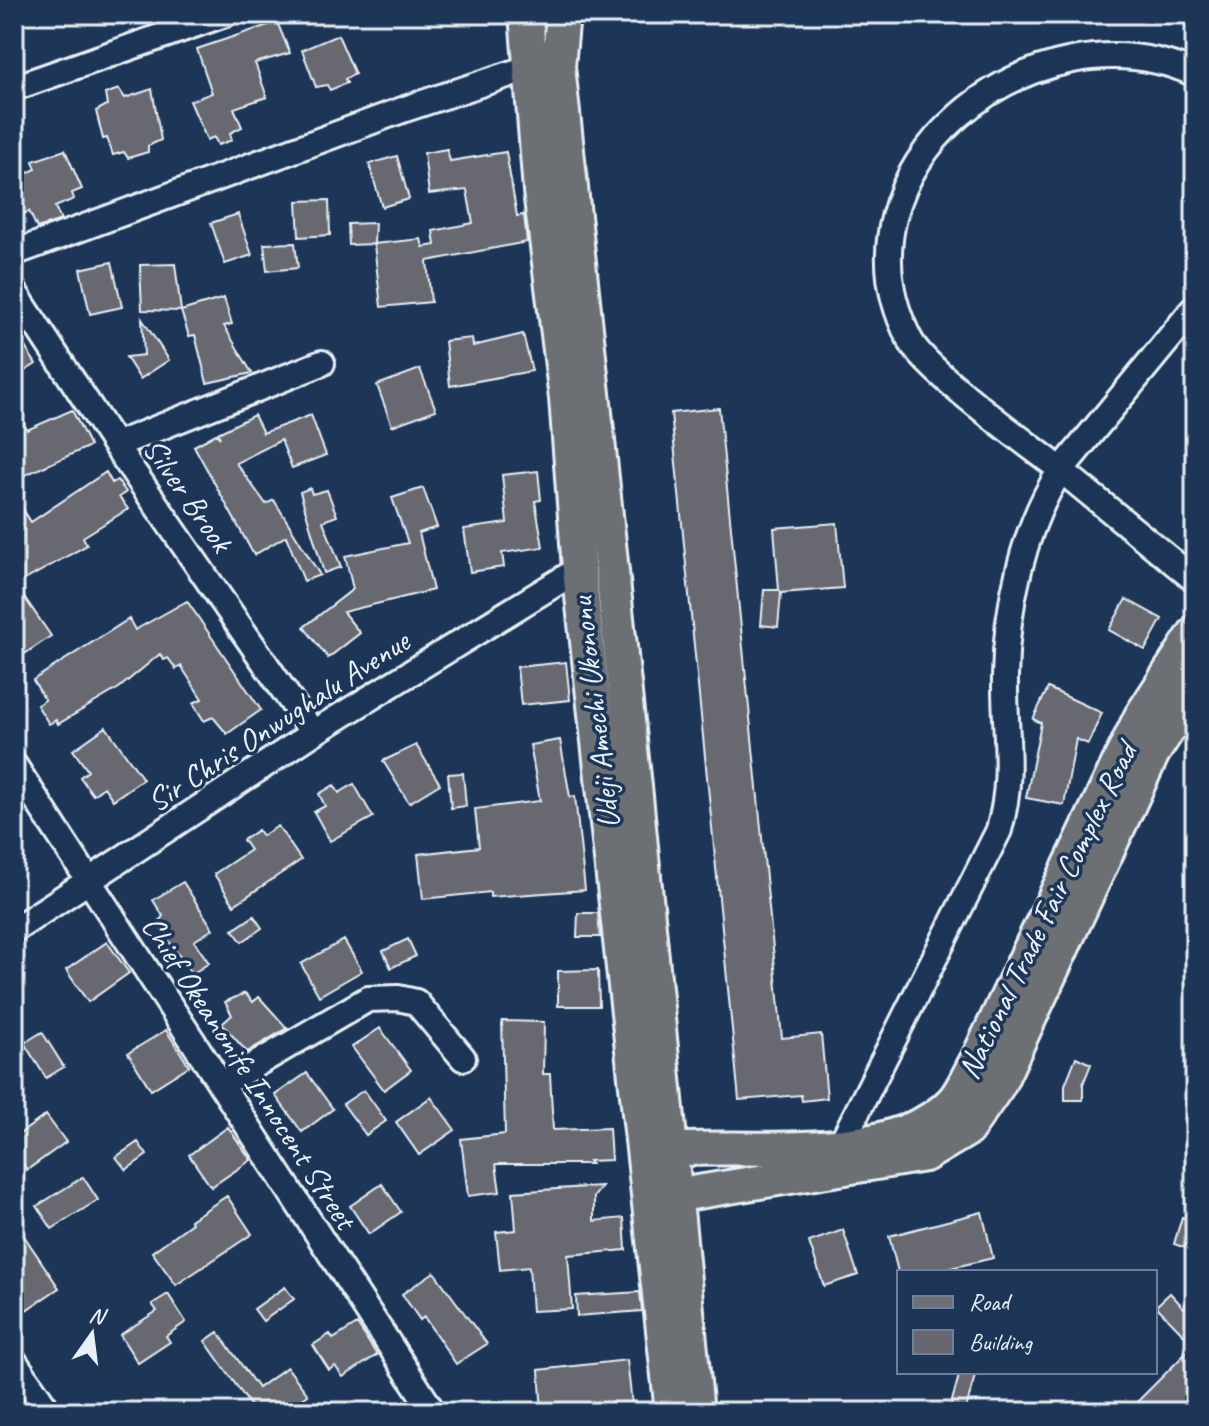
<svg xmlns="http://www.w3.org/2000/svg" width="1209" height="1426" viewBox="0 0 1209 1426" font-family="Caveat,sans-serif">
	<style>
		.building { fill: #686771; stroke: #e8f1f8; stroke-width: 2 }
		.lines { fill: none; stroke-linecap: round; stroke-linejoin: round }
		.minor-casing { stroke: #e8f1f8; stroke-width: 30 }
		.major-casing { stroke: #e8f1f8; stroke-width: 38 }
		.minor { stroke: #1d3557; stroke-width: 24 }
		.major { stroke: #6c6f75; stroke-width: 32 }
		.labels { text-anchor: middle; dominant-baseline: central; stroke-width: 7; stroke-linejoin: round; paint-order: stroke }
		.street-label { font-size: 32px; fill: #e8f1f8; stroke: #1d3557 }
	</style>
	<rect width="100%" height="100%" fill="#1d3557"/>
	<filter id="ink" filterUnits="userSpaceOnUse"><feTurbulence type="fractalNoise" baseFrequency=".0125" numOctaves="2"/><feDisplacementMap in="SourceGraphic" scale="16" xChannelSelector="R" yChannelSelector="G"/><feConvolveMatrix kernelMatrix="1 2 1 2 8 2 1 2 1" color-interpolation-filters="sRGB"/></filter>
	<g filter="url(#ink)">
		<!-- building -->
		<path class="building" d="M277 22 290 53 255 63 267 97 234 108 242 127 230 133 232 140 218 145 214 137 207 140 190 101 212 93 197 49Z
			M338 35 355 74 345 79 347 83 330 90 327 85 316 87 302 50Z
			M119 89 125 98 152 89 161 140 148 146V152L128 158 124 152 113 155 107 138 103 139 96 111 107 105 105 94Z
			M447 149 450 161 506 152 517 216 524 215 527 242 427 261 431 302 381 307 374 244 421 239 423 247 435 245 433 231 473 223 467 190 429 194 424 153Z
			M65 150 82 189 72 193 74 199 55 207 61 220 37 228 29 211 19 217 14 209V179L36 169 33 161Z
			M397 156 409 199 382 207 369 164Z
			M329 200 330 235 299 237 297 201Z
			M238 214 252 255 225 264 211 223Z
			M375 223 374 244 349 245 348 224Z
			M295 243 298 268 267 271 264 244Z
			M112 262 122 307 90 314 80 269Z
			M175 264 181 311 142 310 140 265Z
			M224 298 232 324 224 326 252 373 207 383 195 335 189 336 181 311Z
			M142 319 169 360 140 379 126 357 144 355Z
			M14 330 36 364 14 378Z
			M523 334 532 371 450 386 445 341 472 338 473 346Z
			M420 369 436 410 392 426 377 385Z
			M14 405 27 430 72 410 90 446 14 480Z
			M719 408 782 1038 821 1034 827 1098 802 1101 801 1095 739 1100 671 413Z
			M254 415 263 433 311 415 326 455 292 468 281 440 236 463 266 504 274 500 320 575 304 581 286 536 254 555 194 446 216 434 220 438 218 433Z
			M538 471 541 500 535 501 543 547 502 553 504 567 470 572 464 529 507 523 502 475Z
			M106 472 112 483 117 480 126 492 119 497 128 509 83 537 87 545 16 585 51 636 14 661V495L31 522Z
			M310 488 312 494 327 490 337 516 323 521 341 567 324 573 300 492Z
			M423 488 437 527 419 533 433 590 343 612 360 633 328 658 304 627 353 589 345 556 408 543 392 498Z
			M837 523 843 588 781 593 778 627 761 625 764 590H779L774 528Z
			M1126 599 1162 619 1145 650 1109 630Z
			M187 601 261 710 227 734 213 717 204 721 193 703 202 699 181 666 176 669 168 658 164 660 160 654 119 688 58 724 56 720 49 724 37 705 45 700 33 680 129 619 135 630Z
			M566 662 570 700 521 705 517 667Z
			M1048 688 1102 713 1088 744 1076 739 1064 805 1026 798 1041 723 1033 719Z
			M106 727 143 779 113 800 104 787 93 795 80 777 88 771 73 750Z
			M560 740 570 797 575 796 585 890 490 897V892L423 899 418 854 479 847 475 809 540 801 530 745Z
			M416 745 440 784 409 803 383 761Z
			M463 773 466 806 451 808 448 774Z
			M354 784 373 817 330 841 314 812 325 806 319 794 334 785 339 793Z
			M278 826 301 860 234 905 214 874 250 850 243 840 258 830 262 836Z
			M183 882 213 929 194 941 209 963 192 974 157 924 163 916 153 900Z
			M578 913H598L600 937H577Z
			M254 916 262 928 242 942 233 930Z
			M408 939 416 956 391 968 383 951Z
			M344 940 362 971 319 996 301 964Z
			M107 942 129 973 88 1002 66 970Z
			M598 970 599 1006H558V971Z
			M245 993 253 1002 259 997 287 1028 247 1052 222 1024 232 1015 225 1002Z
			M502 1021 544 1022 543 1074H550L553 1130 609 1128 611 1160 589 1161 591 1164H496L500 1192 468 1196 461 1139 505 1134Z
			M380 1028 411 1070 384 1090 352 1047Z
			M166 1030 189 1066 151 1090 128 1053Z
			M42 1032 64 1067 46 1078 24 1043Z
			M1076 1057 1091 1064 1083 1084V1100H1065V1085Z
			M307 1073 333 1109 302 1132 275 1095Z
			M364 1090 386 1121 366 1135 343 1104Z
			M431 1097 455 1130 419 1155 396 1122Z
			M46 1115 66 1142 27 1170 14 1151V1138Z
			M228 1127 251 1160 211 1187 189 1155Z
			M138 1142 147 1155 126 1170 116 1157Z
			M83 1177 98 1200 52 1229 37 1206Z
			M382 1184 401 1212 369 1234 350 1206Z
			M602 1186 594 1197V1221L624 1218 626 1250 568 1255 572 1309 532 1311 529 1267 500 1270 496 1232 516 1230 513 1192Z
			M227 1196 252 1234 176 1285 152 1252 192 1223 190 1220Z
			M982 1212 993 1258 934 1272H898L889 1236Z
			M1182 1217 1195 1221 1188 1249 1174 1244Z
			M14 1221 59 1288 23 1312 14 1298Z
			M843 1230 858 1275 824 1286 809 1242Z
			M434 1272 487 1344 456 1364 424 1317 420 1320 402 1294Z
			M285 1287 294 1299 263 1321 254 1309Z
			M640 1292 642 1311 577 1316 576 1296Z
			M1170 1293 1184 1308 1195 1297V1412H1127L1194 1345 1156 1306Z
			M168 1294 186 1322 166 1336 170 1342 138 1363 120 1335 157 1311 152 1304Z
			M357 1324 377 1355 343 1377 335 1366 329 1370 313 1345 330 1334 333 1339Z
			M218 1332 258 1388 287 1367 308 1395 285 1412H255L205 1341Z
			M627 1360 632 1404 542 1412 539 1370Z
			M960 1372H976L965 1412H949Z"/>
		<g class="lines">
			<!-- minor casing -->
			<g class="minor-casing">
				<path id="minor" d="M1195 74C1034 0 821 170 910 340 927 372 1028 444 1061 470L1195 307
					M14 88 225 14
					M14 253 405 109 528 68
					M14 291 115 445 313 733
					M115 445 322 363
					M14 765 433 1412
					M14 930 313 733 579 569
					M222 1084 368 999 398 998 416 1002 463 1058
					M840 1146 999 830C1015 773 1004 734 1005 677 1006 609 1023 527 1061 470L1195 580
					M14 1361 49 1412"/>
			</g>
			<!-- major casing -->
			<g class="major-casing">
				<path id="major" d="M526 14 540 191 566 398 579 569 672 1412
					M563 14 558 66 636 796 697 1412
					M651 1151C736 1141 890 1169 953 1101 963 1090 970 1071 978 1058L1141 716 1195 633
					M655 1199 925 1155 967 1130 999 1084 1153 753 1195 688"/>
			</g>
			<!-- minor -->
			<use href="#minor" class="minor"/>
			<!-- major -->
			<use href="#major" class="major"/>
		</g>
	</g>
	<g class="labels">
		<!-- street labels -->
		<g class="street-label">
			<text transform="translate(188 495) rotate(55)">Silver Brook</text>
			<text transform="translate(595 713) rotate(-97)">Udeji Amechi Ukononu</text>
			<text transform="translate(278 721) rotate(-33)">Sir Chris Onwughalu Avenue</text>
			<text transform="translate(1047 911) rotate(-64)">National Trade Fair Complex Road</text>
			<text transform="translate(249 1072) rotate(57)">Chief Okeanonife Innocent Street</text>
		</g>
	</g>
	<!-- margin -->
	<rect width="1209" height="1426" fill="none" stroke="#1d3557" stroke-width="48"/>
	<rect x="24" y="24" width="1161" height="1378" fill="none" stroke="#e8f1f8" stroke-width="3" filter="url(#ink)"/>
	<!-- legend -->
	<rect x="897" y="1270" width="260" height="104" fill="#1d3557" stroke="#6e8097" stroke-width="2"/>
	<rect x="913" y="1296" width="40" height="12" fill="#6c6f75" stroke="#6e8097" stroke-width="2"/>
	<text x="969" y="1310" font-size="24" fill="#e8f1f8">Road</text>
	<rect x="913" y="1330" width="40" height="24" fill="#686771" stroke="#6e8097" stroke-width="2"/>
	<text x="969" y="1350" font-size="24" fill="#e8f1f8">Building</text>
	<!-- north arrow -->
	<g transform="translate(92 1334) rotate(14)" stroke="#1d3557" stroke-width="6" paint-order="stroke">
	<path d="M0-6L14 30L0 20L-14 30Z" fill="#e8f1f8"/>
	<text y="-12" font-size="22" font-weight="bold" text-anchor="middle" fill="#e8f1f8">N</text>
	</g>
</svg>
